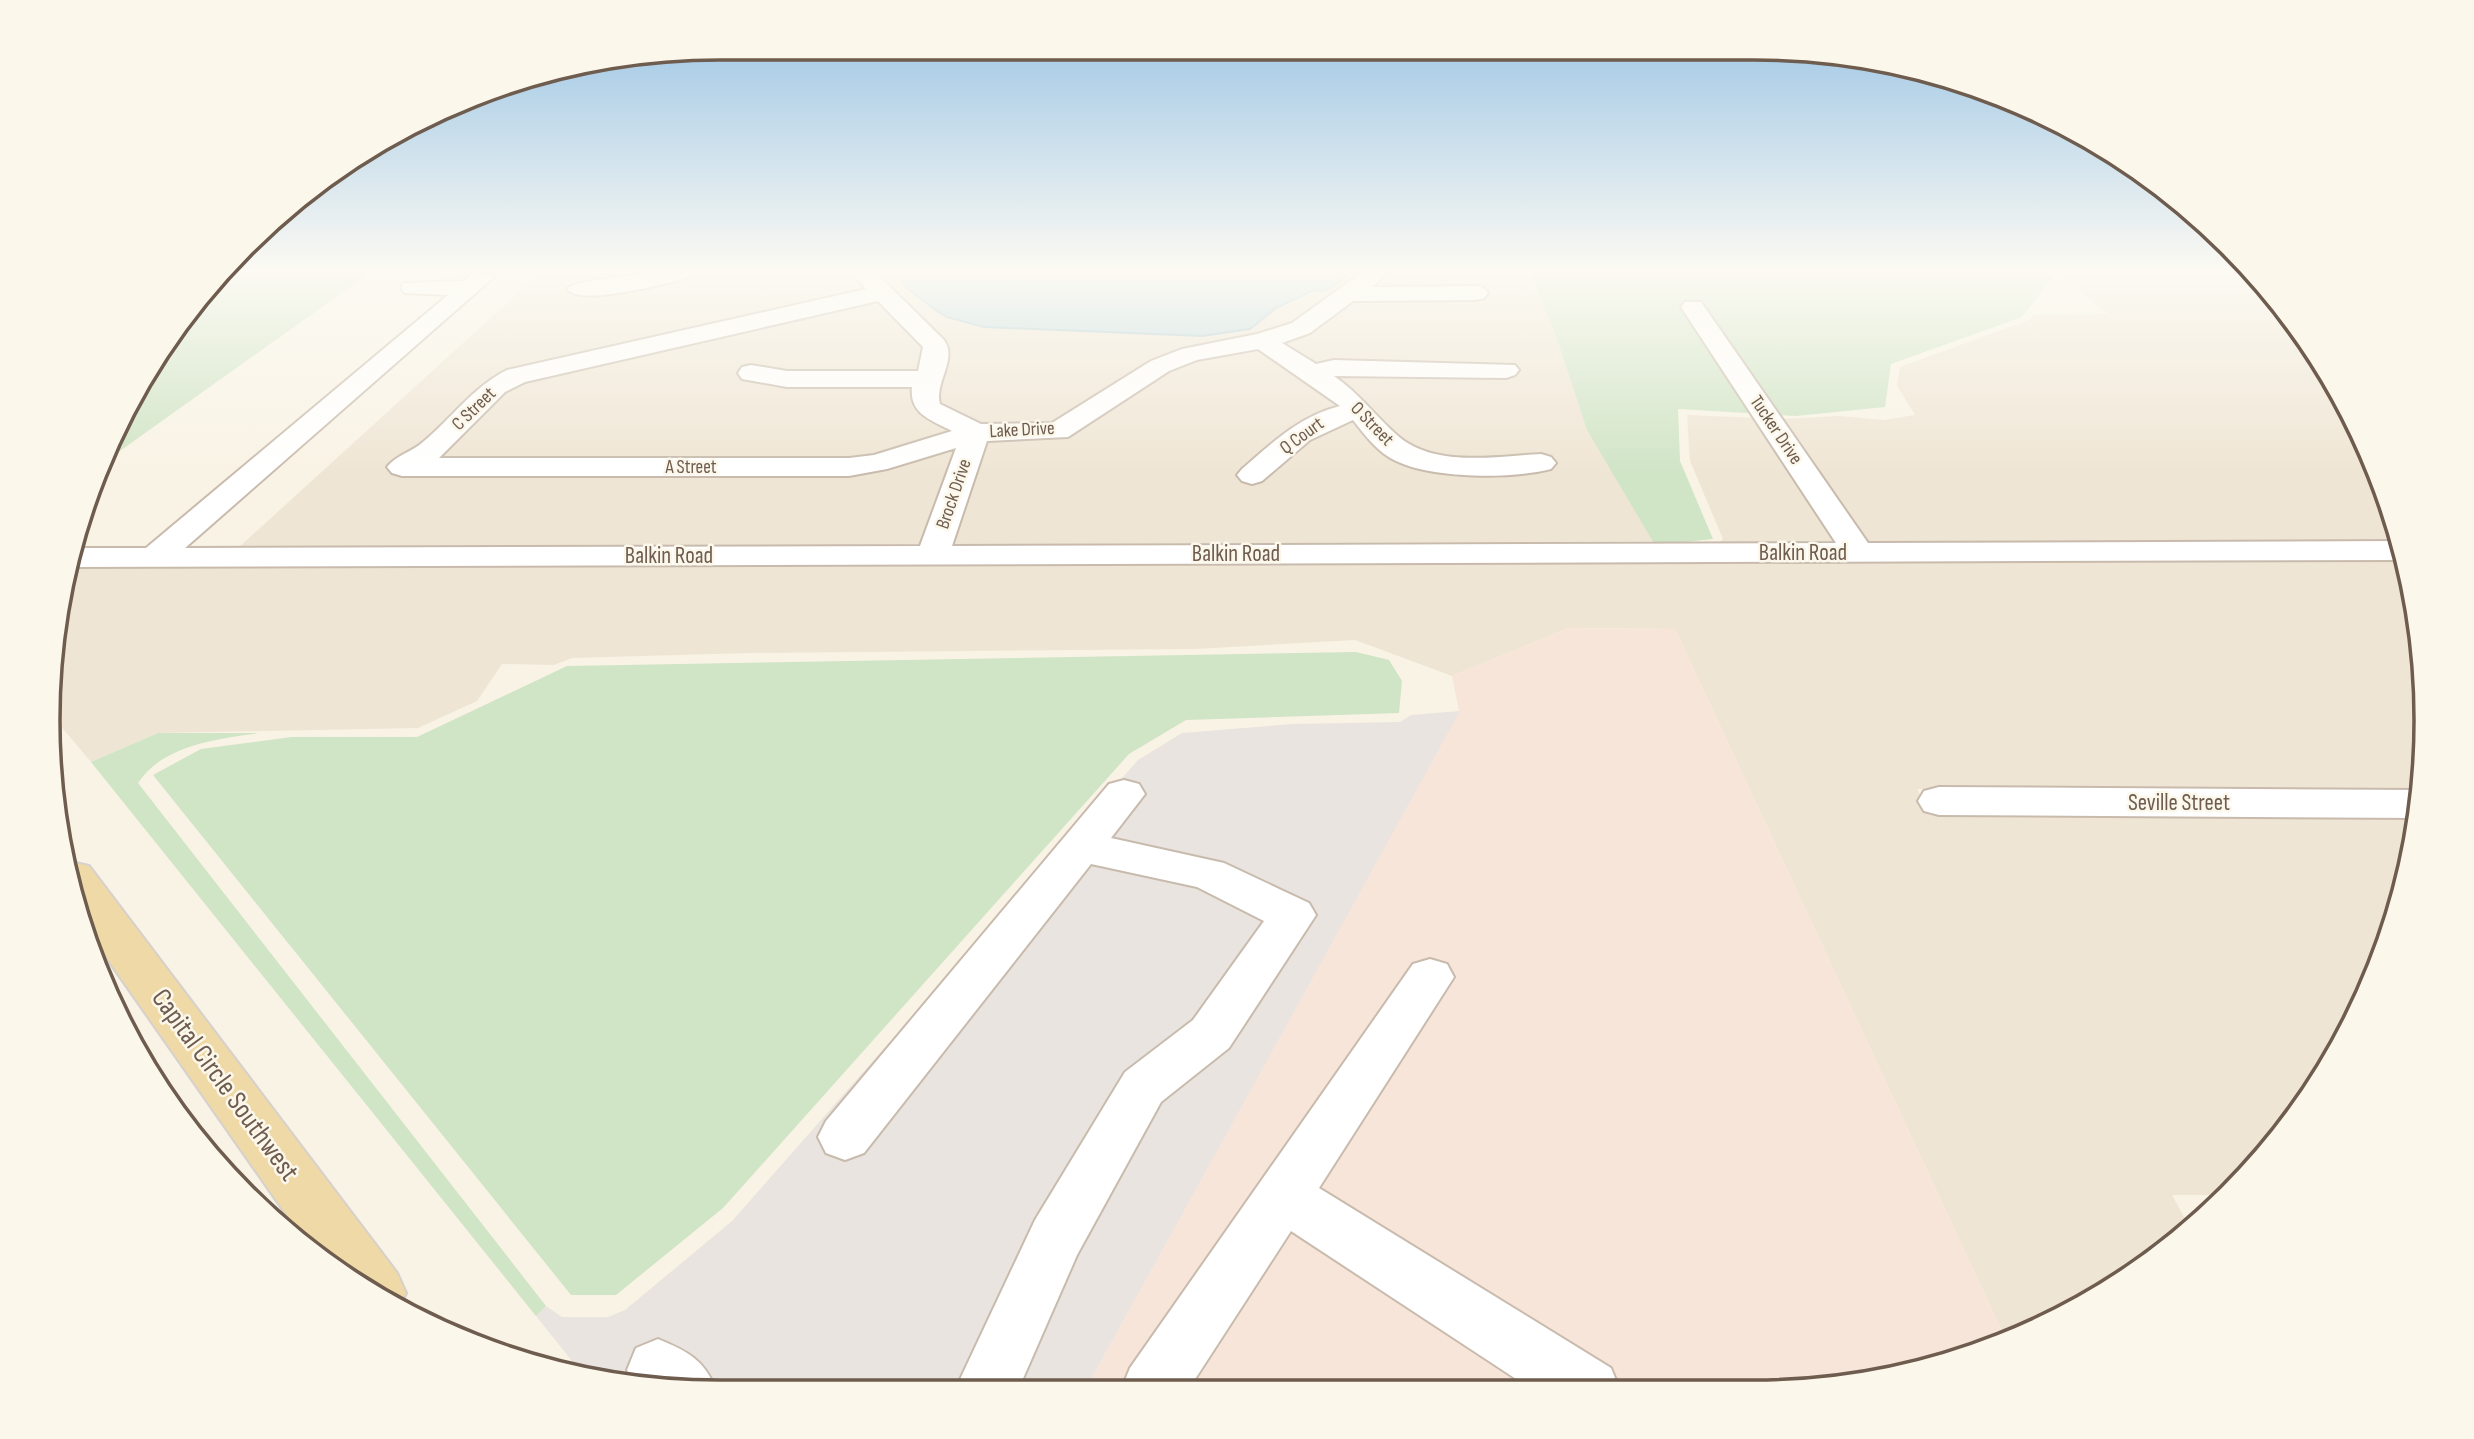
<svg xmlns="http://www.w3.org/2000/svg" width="2474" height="1439" viewBox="0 0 2474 1439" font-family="'Sofia Sans Condensed',sans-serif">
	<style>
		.residential { fill: #efe5d4 }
		.commercial { fill: #f8e5da }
		.industrial { fill: #e9e4df }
		.green { fill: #d0e4c6 }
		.water { fill: #bcd8df; stroke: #a4c6d0; stroke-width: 2 }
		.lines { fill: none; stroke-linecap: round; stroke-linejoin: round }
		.minor-casing { stroke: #c8bbad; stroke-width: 4 }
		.major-casing { stroke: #d6d1cd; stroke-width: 4 }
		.minor { fill: #fff; fill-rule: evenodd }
		.major { fill: #efd9a6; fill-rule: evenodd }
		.labels { text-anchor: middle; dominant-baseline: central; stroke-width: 5; stroke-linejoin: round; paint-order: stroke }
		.far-street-label { font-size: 19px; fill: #6e5c4e; stroke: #fcf7eb }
		.street-label { font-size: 23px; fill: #6e5c4e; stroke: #fcf7eb }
		.near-street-label { font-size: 28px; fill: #6e5c4e; stroke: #fcf7eb }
		.rim { fill: none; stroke: #6e5c4e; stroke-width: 3.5 }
	</style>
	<rect width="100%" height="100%" fill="#f9f3e5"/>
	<!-- residential -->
	<path class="residential" d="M540 273H1533L1668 541 238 548Z
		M2057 273H2254L2313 346 2375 462 2400 544 1866 545 1780 419 1840 416 1884 420 1915 415 1897 386 1900 367 2029 320 2034 315 2108 314Z
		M1687 415 1758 418 1842 545H1717L1723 539 1690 461Z
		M2405 559 2414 588 2427 719 2420 793 1917 789 1931 813 2417 816 2414 850 2376 976 2314 1093 2230 1195H2172L2189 1226 2091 1301 2006 1340 1675 629 1568 628 1452 676 1355 640 1195 649 750 653 572 658 554 665 502 664 477 701 418 728 158 733 91 762 48 711 68 565Z"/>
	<!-- commercial -->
	<path class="commercial" d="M1568 628 1675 629 2006 1340 1970 1356 1799 1390H1085L1459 711 1452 676Z"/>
	<!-- industrial -->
	<path class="industrial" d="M1460 711 1085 1390H675L580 1371 536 1316 546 1306 562 1317H608L625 1310 732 1221 1138 760 1182 733 1292 724 1400 722 1411 715Z"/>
	<!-- green -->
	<path class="green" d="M229 273H370L110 458 161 346Z
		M1530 273H2047L2052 278 2022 317 1891 364 1885 407 1796 416 1678 409 1680 461 1713 539 1655 545 1587 430 1556 335Z
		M1356 652 1389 660 1402 681 1399 713 1186 720 1129 754 723 1208 616 1295H571L153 775 201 749 292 737H417L567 666Z
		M158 733H259C217 739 163 745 138 783L546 1306 536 1316 91 762Z"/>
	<!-- water -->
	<path class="water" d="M897 273H1351L1328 290 1312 291 1276 308 1250 329 1202 336 984 327 947 317 937 311 907 288Z"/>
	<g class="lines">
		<!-- minor casing -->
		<g class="minor-casing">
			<path id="minor" d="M473 273 495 276 185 548 920 546 956 448 887 469 849 476H402L392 473 387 467C396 455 412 452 423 442 452 418 473 387 507 370L866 289 852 273H876L944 340C958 360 934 382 940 404L981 424 1052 423 1151 361 1182 349 1257 334 1292 323 1361 273H1387L1372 287 1476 286 1484 288 1488 293 1484 298 1476 300 1353 301 1310 333 1282 343 1316 364 1334 360 1515 365 1519 370 1515 375 1506 378 1334 376C1359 393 1375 416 1398 436 1435 468 1496 456 1541 454L1551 457 1556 463 1551 469C1511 479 1434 479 1396 461 1377 452 1365 435 1353 420L1310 440 1262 481 1252 484 1242 481 1237 475 1242 469C1272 443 1300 416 1340 406L1258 349 1197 360 1169 371 1068 437 987 441 952 546 1836 543 1681 307 1685 302H1701L1868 543 2400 541 2405 560 67 567 70 548H146L448 295 404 293 401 288 404 283 464 281ZM878 301 923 347 918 371H787L751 365 742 367 738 373 742 379 787 387H912C909 414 931 420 952 431L874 455 849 458H439L505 392 525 382Z
				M647 273H691L688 278C667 283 579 307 567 289 573 280 631 277 647 273Z
				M1124 780 1139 784 1145 794 1111 838 1224 863 1309 903 1316 915 1229 1048 1161 1102 1077 1255 1018 1390H955L1035 1220 1125 1072 1193 1020 1264 921 1197 887 1091 864 864 1153 845 1160 826 1153 818 1137 826 1121 1109 784Z
				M1939 787 2418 790 2420 791 2417 818 1939 815 1924 811 1918 801 1924 791Z
				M1430 959 1447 964 1454 977 1319 1188 1611 1368 1620 1390H1533L1291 1231 1188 1390H1121L1130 1368 1413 964Z
				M658 1339C687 1351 705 1360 716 1390H675L632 1382 627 1370 636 1348Z"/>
		</g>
		<!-- major casing -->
		<g class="major-casing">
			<path id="major" d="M71 862 89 866 397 1273 406 1293 400 1305 346 1279 302 1237 81 921Z"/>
		</g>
		<!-- minor -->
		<use href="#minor" class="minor"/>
		<!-- major -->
		<use href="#major" class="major"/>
	</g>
	<!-- sky -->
	<linearGradient id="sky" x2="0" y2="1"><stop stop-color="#96c2e4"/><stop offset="0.57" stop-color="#fcfaf3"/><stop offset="1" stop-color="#fcfaf3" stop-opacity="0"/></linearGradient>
	<rect width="2474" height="475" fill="url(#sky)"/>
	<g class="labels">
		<!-- far-street labels -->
		<g class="far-street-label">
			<text transform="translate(474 409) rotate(-44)">C Street</text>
			<text transform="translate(1372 424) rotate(46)">O Street</text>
			<text transform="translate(1022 430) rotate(-3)">Lake Drive</text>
			<text transform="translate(1776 430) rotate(56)">Tucker Drive</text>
			<text transform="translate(1302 436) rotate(-36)">Q Court</text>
			<text x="691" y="467">A Street</text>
			<text transform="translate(954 494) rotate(-71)">Brock Drive</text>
		</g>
		<!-- street labels -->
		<g class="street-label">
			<text x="1803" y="553">Balkin Road</text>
			<text x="1236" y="554">Balkin Road</text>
			<text x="669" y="556">Balkin Road</text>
			<text x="2179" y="803">Seville Street</text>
		</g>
		<!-- near-street labels -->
		<g class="near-street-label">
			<text transform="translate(225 1085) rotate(54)">Capital Circle Southwest</text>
		</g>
	</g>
	<!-- crop -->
	<path d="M0 0H2474V1439H0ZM720 60H1754A660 660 0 0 1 2414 720V720A660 660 0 0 1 1754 1380H720A660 660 0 0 1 60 720V720A660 660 0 0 1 720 60Z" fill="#fcf7eb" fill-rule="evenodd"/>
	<path class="rim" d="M720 60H1754A660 660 0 0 1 2414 720V720A660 660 0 0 1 1754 1380H720A660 660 0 0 1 60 720V720A660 660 0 0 1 720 60Z"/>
</svg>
